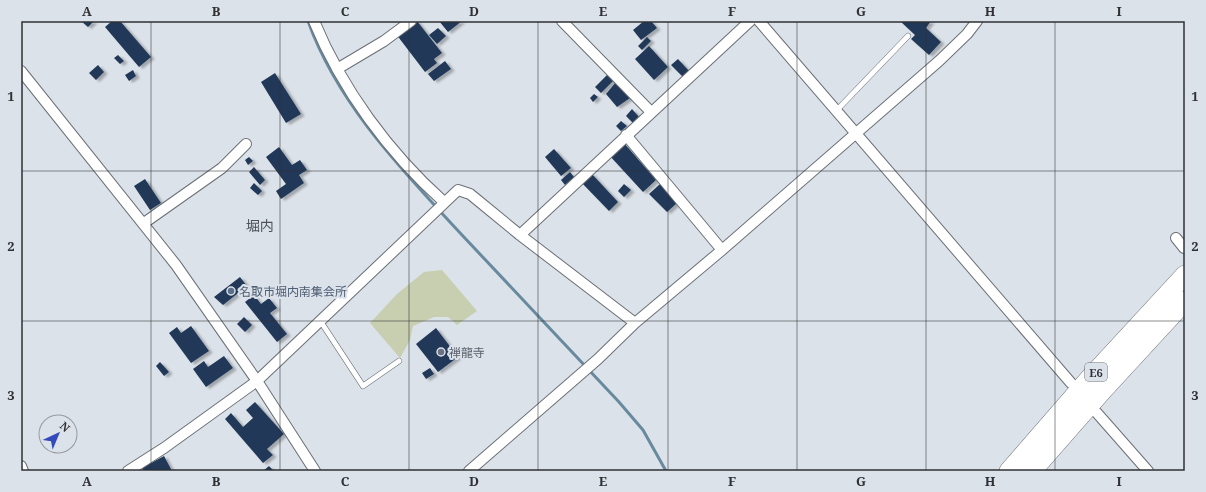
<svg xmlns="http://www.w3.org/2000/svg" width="1206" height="492" viewBox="0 0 1206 492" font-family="'Noto Serif','Noto Sans JP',serif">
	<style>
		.green { fill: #c7cfb0 }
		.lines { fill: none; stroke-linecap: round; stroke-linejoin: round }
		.stream { stroke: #688a9e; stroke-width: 3 }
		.building { fill: #203959; filter: url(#shadow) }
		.lane-casing { stroke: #6b6f76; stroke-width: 6 }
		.street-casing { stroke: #6b6f76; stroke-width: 12 }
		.highway-casing { stroke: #6b6f76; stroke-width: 20 }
		.lane { stroke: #fff; stroke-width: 5 }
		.street { stroke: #fff; stroke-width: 10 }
		.highway { stroke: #fff; stroke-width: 19 }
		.grid { fill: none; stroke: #2e3033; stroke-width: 1; stroke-opacity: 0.55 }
		.service-dot { fill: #5c6f8a; stroke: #dce2e9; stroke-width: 1.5 }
		.worship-dot { fill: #6b7280; stroke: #dce2e9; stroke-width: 1.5 }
		.labels { text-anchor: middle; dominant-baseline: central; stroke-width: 4; stroke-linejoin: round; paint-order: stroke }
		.shield { fill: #dce2e9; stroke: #62656a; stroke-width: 1 }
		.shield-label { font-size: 11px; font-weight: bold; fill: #2e3033 }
		.service-label { font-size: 12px; fill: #4e5e75; stroke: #dce2e9; text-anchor: start }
		.worship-label { font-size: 12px; fill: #5b616d; stroke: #dce2e9; text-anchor: start }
		.quarter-label { font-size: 14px; fill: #4e5258; stroke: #dce2e9 }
		.neatline { fill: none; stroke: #2e3033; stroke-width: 1.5 }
		.grid-label { font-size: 13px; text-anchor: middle; font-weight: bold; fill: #2e3033 }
	</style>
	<defs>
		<filter id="shadow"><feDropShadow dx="3.5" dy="2" stdDeviation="1" flood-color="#0004"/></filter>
	</defs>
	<rect width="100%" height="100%" fill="#dce2e9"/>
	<!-- green -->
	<path class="green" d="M442 270 477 311 457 325 448 317H434L413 326 410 340 400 358 370 323 397 294 424 272Z"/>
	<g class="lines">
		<!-- stream -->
		<path class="stream" d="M308 21C338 105 403 171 462 235 514 291 567 346 619 402L643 430 666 471"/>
	</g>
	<!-- building -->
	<path class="building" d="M81 21H94L88 27Z
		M112 21H120L151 57 139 67 105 27Z
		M413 21H417L442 53 434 59 437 63 425 72 396 34Z
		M439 21H462L448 32Z
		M644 21H651L657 28 641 40 633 30Z
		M900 21H931L926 28 941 42 929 55 911 39 915 35Z
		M438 28 446 36 437 44 429 35Z
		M647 37 651 41 642 50 638 46Z
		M649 46 668 67 654 80 635 59Z
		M118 55 124 61 120 64 114 58Z
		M678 59 689 71 683 77 671 65Z
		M445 61 451 69 434 81 428 74Z
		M98 65 104 72 96 80 89 73Z
		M133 70 136 76 129 81 125 75Z
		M275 73 301 114 286 123 261 82Z
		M608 74 614 80 601 93 595 87Z
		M616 82 630 98 617 107 606 94Z
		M594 94 598 97 593 102 590 98Z
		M632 109 639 117 633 123 626 116Z
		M621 121 627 126 621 131 616 126Z
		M623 142 656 180 643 192 609 155Z
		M279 147 292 165 300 160 307 170 299 175 304 183 281 199 276 191 286 184 266 157Z
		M554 149 571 168 561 176 545 157Z
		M249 157 253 161 248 165 245 160Z
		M254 167 265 180 260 185 249 172Z
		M570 172 574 177 565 185 561 180Z
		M591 173 618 202 609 211 581 182Z
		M145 179 161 203 150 210 134 186Z
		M254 183 262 191 258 195 250 188Z
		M624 184 631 190 624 197 618 191Z
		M660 184 677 203 667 212 649 194Z
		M240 277 247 286 223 305 214 297Z
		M254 295 261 304 269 298 277 308 270 313 287 334 277 342 245 302Z
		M244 317 252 325 245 332 237 324Z
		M191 326 209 351 191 363 169 333 177 327 181 333Z
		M436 328 458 357 438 372 416 344Z
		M224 356 233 368 206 387 193 369 204 361 208 367Z
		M160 362 169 372 164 376 156 366Z
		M430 368 434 374 426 379 422 373Z
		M255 402 284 434 267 449 273 455 263 463 225 419 231 413 243 427 253 418 246 410Z
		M164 456 172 471H144L142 468Z
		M269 466 274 471H263Z"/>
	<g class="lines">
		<!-- lane casing -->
		<g class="lane-casing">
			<path id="lane" d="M837 110 908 36
				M321 322 363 386 399 361"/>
		</g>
		<!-- street casing -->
		<g class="street-casing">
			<path id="street" d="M314 21C342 89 389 153 444 202
				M562 21 651 112
				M759 21 1071 383
				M337 69 384 41 411 21
				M21 71 176 265 257 381 315 471
				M626 135 722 250
				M144 223 222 168 246 144
				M520 235 750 21
				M1176 238 1184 248
				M1097 413 1148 471
				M21 466 23 471
				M128 471 164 448 257 381 458 190 470 194 520 235 635 323
				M469 471 598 359 635 323 722 250 939 61 967 34 977 21"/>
		</g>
		<!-- highway casing -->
		<g class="highway-casing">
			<path id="highway" d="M1009 471 1089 379 1185 275
				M1032 471 1103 390 1185 301"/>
		</g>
		<!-- lane -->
		<use href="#lane" class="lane"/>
		<!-- street -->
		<use href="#street" class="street"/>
		<!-- highway -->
		<use href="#highway" class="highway"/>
	</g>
	<!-- grid -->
	<path class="grid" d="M151 21V471M280 21V471M409 21V471M538 21V471M668 21V471M797 21V471M926 21V471M1055 21V471M21 171H1185M21 321H1185"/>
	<!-- markers -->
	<circle class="service-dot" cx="231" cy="291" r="4"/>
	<circle class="worship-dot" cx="441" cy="352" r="4"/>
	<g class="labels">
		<!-- shield labels -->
		<rect class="shield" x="1085" y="363" width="22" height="18" rx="3"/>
		<g class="shield-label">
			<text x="1096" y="372">E6</text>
		</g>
		<!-- service labels -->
		<g class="service-label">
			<text x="239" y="291">名取市堀内南集会所</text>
		</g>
		<!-- worship labels -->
		<g class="worship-label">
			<text x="449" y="352">禅龍寺</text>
		</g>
		<!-- quarter labels -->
		<g class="quarter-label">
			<text x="260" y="225">堀内</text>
		</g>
	</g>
	<!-- border -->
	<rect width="1206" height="492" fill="none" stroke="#dce2e9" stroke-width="44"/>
	<!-- north arrow -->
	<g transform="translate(58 434) rotate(44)"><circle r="19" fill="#dce2e9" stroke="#969ba0"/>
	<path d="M0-3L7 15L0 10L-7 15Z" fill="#324abc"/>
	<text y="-6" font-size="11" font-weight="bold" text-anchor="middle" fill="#2e3033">N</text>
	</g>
	<rect x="22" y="22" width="1162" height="448" class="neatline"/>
	<g class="grid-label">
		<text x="87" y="16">A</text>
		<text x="216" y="16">B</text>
		<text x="345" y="16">C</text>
		<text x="474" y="16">D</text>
		<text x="603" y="16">E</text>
		<text x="732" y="16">F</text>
		<text x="861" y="16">G</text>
		<text x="990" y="16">H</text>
		<text x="1119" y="16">I</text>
		<text x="11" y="101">1</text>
		<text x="1195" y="101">1</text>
		<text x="11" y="251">2</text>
		<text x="1195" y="251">2</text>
		<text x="11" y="400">3</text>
		<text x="1195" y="400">3</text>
		<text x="87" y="486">A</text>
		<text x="216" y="486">B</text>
		<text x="345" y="486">C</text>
		<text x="474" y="486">D</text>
		<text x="603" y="486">E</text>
		<text x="732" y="486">F</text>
		<text x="861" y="486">G</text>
		<text x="990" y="486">H</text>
		<text x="1119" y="486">I</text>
	</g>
</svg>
